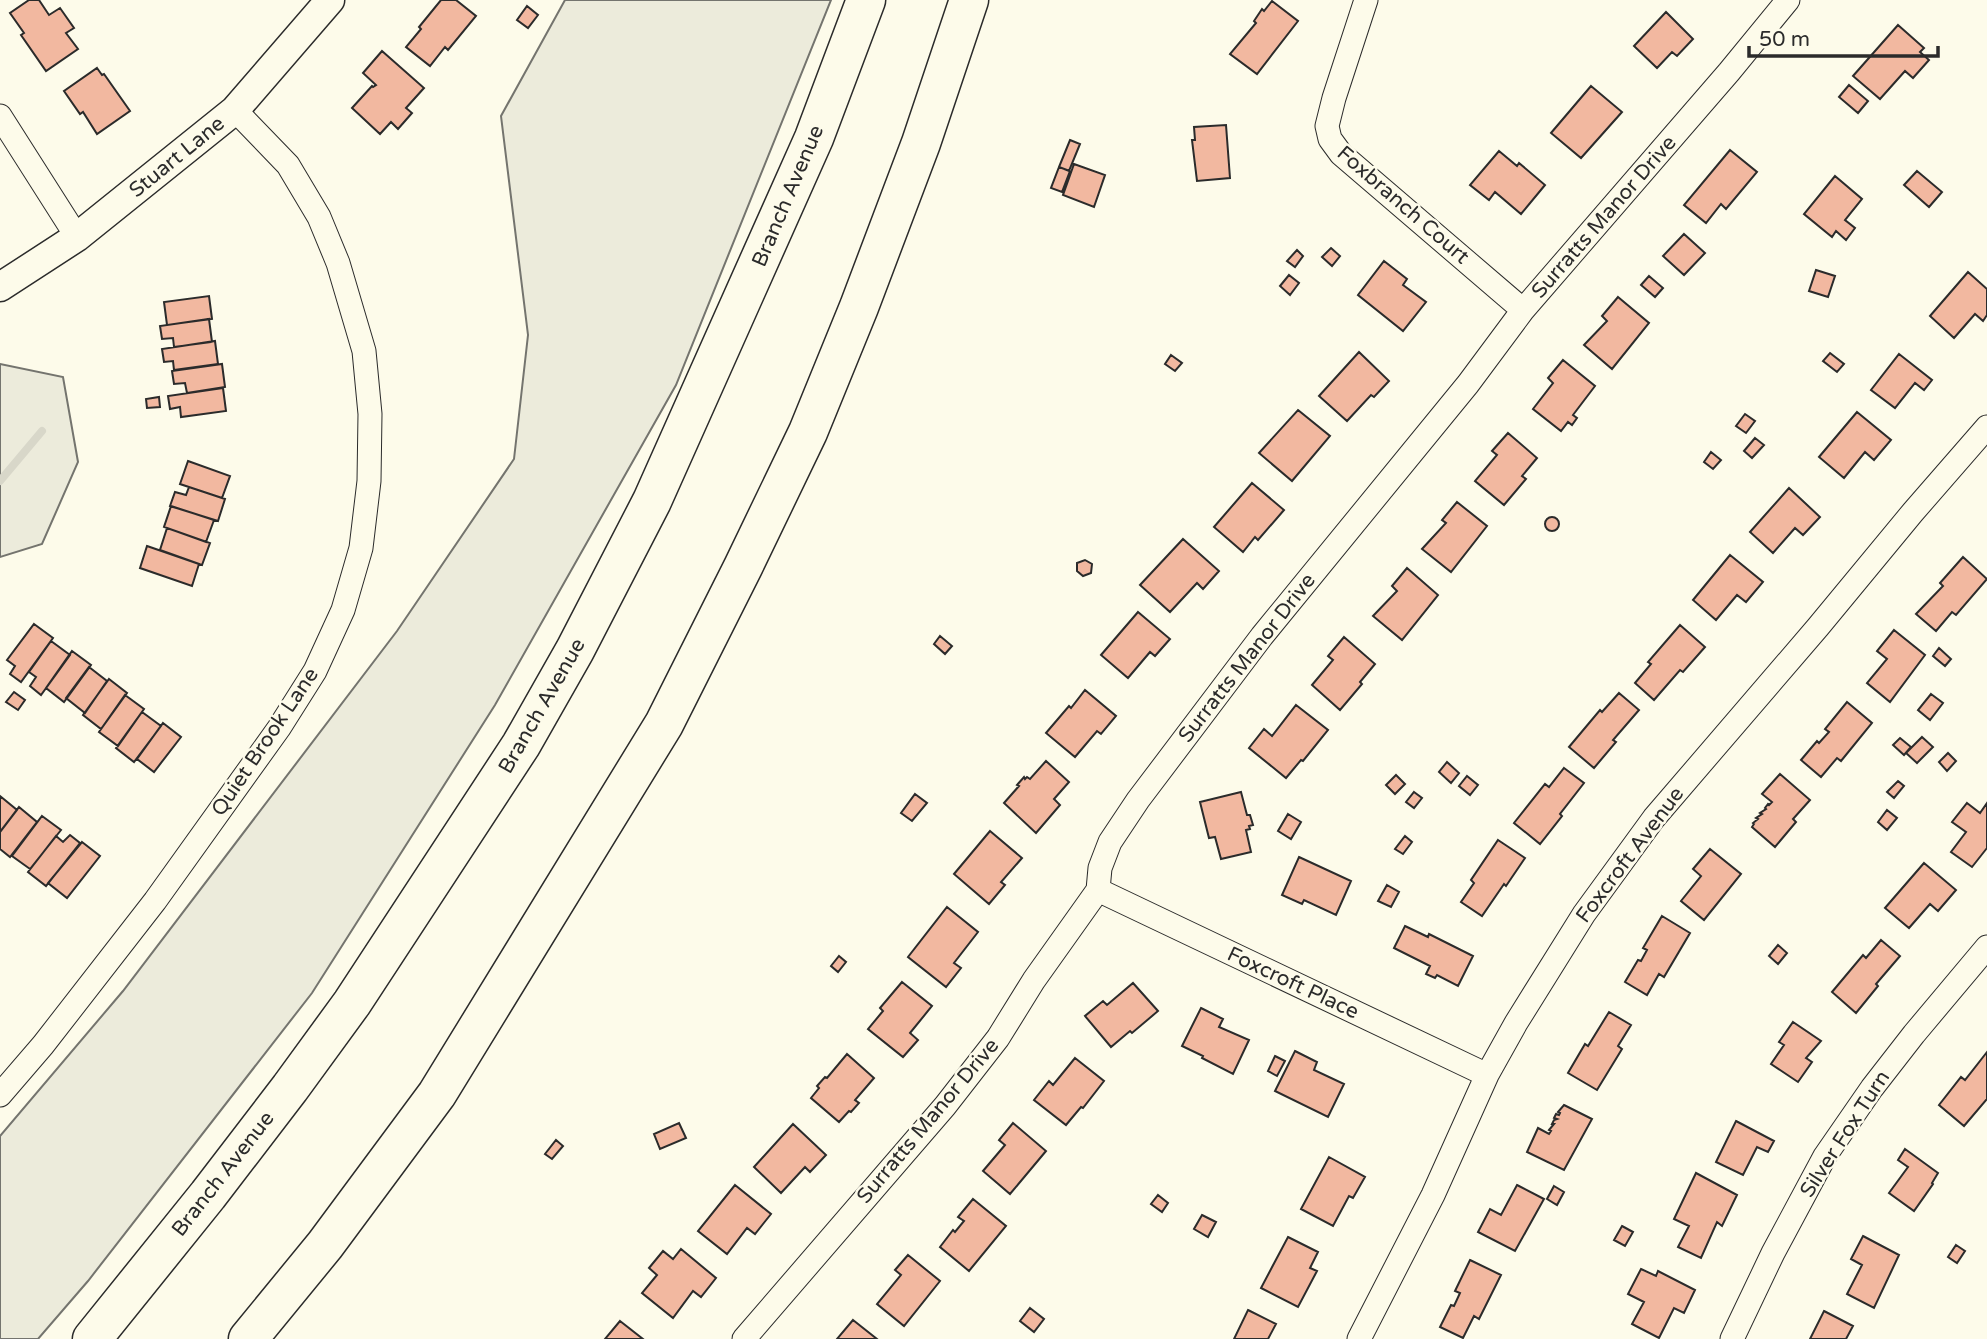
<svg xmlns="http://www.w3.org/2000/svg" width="1987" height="1339" viewBox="0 0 1987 1339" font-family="'Varela Round',sans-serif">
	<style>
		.green { fill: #ecebdb; stroke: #74746e; stroke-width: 2 }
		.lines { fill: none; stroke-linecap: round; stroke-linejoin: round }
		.stream { stroke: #d8d7c9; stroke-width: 8 }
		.building { fill: #f2b8a0; stroke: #2b2b2b; stroke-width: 2 }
		.minor-casing { stroke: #2b2b2b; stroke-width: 25 }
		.tertiary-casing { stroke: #2b2b2b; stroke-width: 31 }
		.motorway-casing { stroke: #2b2b2b; stroke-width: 41 }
		.minor { stroke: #fdfbea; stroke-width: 23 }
		.tertiary { stroke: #fdfbea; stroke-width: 28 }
		.motorway { stroke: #fdfbea; stroke-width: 38 }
		.labels { text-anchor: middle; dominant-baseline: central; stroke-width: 5; stroke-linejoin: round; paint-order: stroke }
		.street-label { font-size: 21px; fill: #2b2b2b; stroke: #fdfbea }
	</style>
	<rect width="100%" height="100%" fill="#fdfbea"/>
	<!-- green -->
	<path class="green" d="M565 0H831L676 385 495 705 312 993 88 1281 38 1339H0V1136L123 991 397 631 514 459 528 335 501 116Z
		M0 364 63 377 78 462 42 544 0 557Z"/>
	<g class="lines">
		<!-- stream -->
		<path class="stream" d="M0 481 42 431"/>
	</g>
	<!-- building -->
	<path class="building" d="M29 0H39L49 15 60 8 74 28 66 33 78 49 46 71 21 35 24 33 10 13Z
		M441 0H456L476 16 448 50 445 47 430 66 406 47 421 29 419 27Z
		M1272 1 1298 21 1257 74 1230 54 1256 23 1254 21 1262 9 1264 11Z
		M527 6 538 15 528 28 517 20Z
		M1666 12 1693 39 1677 56 1672 52 1657 68 1634 46Z
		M1898 25 1924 48 1920 52 1929 60 1913 78 1905 71 1880 99 1853 76Z
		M382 51 424 88 406 108 412 113 398 129 391 122 380 134 352 108 372 86 373 87 376 85 363 73Z
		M97 68 102 75 104 74 130 111 97 134 83 112 80 114 64 91Z
		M1849 85 1868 101 1858 113 1839 97Z
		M1591 86 1622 112 1581 158 1551 133Z
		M1226 125 1230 178 1197 181 1192 140H1195L1194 127Z
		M1070 140 1080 144 1069 171 1059 167Z
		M1730 150 1757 172 1726 209 1721 204 1706 223 1684 205Z
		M1499 151 1517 166 1519 163 1545 185 1521 214 1495 192 1489 200 1470 185Z
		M1074 164 1105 175 1094 207 1063 195Z
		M1059 167 1070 171 1062 192 1051 188Z
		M1917 171 1942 192 1929 207 1904 185Z
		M1835 176 1862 199 1845 220 1855 228 1846 240 1836 231 1832 237 1804 214Z
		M1684 234 1705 253 1684 275 1663 256Z
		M1331 248 1340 256 1332 266 1322 257Z
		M1297 250 1303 256 1295 267 1287 261Z
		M1384 261 1407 279 1403 285 1426 302 1403 331 1358 295Z
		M1816 270 1835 276 1828 297 1809 291Z
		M1968 272 1987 289V315L1983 321 1975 314 1954 338 1930 316Z
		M1289 275 1299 283 1290 295 1280 286Z
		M1649 276 1663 288 1655 297 1641 285Z
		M209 296 212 319 167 325 164 302Z
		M1618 297 1649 323 1612 369 1584 345 1607 321 1602 316Z
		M209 319 212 342 174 347 173 338 162 339 160 326Z
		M215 341 218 364 174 370 173 361 164 362 162 349Z
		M1359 352 1389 381 1374 397 1371 395 1347 421 1319 396Z
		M1830 353 1844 364 1837 372 1823 361Z
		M1899 354 1932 380 1924 390 1915 383 1895 408 1871 390Z
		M1171 355 1182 363 1175 371 1165 364Z
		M1563 360 1595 386 1573 415 1577 418 1572 425 1568 422 1561 431 1533 409 1553 383 1548 378Z
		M222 364 225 387 187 393 185 383 174 384 172 371Z
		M223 388 226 411 181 417 180 407 170 409 168 396Z
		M159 397 160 407 147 408 146 399Z
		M1298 410 1330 436 1292 481 1259 453Z
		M1857 412 1891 440 1874 460 1865 452 1844 478 1819 457Z
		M1745 414 1755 421 1746 433 1736 426Z
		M1508 433 1537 458 1522 476 1526 479 1504 505 1475 481 1497 455 1492 451Z
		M1755 438 1764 445 1752 458 1744 451Z
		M1711 452 1721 460 1713 469 1704 462Z
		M188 461 230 476 222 498 180 484Z
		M1252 483 1284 510 1258 540 1255 537 1243 552 1214 527Z
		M189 487 225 499 218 521 170 506 175 492 186 495Z
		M1789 488 1820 517 1803 535 1795 528 1773 553 1750 532Z
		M1457 502 1487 526 1451 572 1422 549 1446 523 1442 520Z
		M171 506 214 520 206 542 164 527Z
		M1545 524a7 7 0 1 1 14 0a7 7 0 1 1-14 0Z
		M167 528 210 543 202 565 160 550Z
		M1183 539 1219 571 1203 589 1197 583 1170 612 1140 585Z
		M147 546 199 564 192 586 140 568Z
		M1730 555 1763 582 1746 602 1737 595 1716 620 1693 600Z
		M1963 557 1987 579 1956 615 1952 612 1936 631 1916 614 1943 586 1940 583Z
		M1085 560 1092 564 1091 573 1083 576 1077 571V563Z
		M1407 568 1438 595 1402 640 1373 616 1397 591 1392 586Z
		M1138 612 1170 639 1155 656 1150 652 1128 678 1101 655Z
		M34 624 53 638 21 682 10 674 15 666 7 660Z
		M1680 625 1705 647 1683 672 1680 670 1654 700 1635 683 1651 664 1648 662Z
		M1894 630 1925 655 1890 702 1867 683 1887 659 1877 651Z
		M940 636 952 646 945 654 934 644Z
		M1344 637 1375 664 1360 682 1362 684 1340 710 1312 685 1333 660 1328 656Z
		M51 641 70 655 41 695 30 686 36 677 29 672Z
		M1939 648 1951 659 1945 666 1933 656Z
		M72 651 91 665 64 702 46 688Z
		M89 667 107 681 85 713 66 698Z
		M109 679 127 693 101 729 83 715Z
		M1085 690 1116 716 1101 734 1097 731 1075 757 1046 733 1069 706 1071 708Z
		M14 692 25 700 18 710 6 702Z
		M1619 693 1639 710 1613 740 1616 742 1594 768 1569 747 1600 710 1602 712Z
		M1931 694 1943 703 1930 720 1918 710Z
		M125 695 144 709 118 746 99 732Z
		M1847 702 1872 723 1841 761 1837 758 1821 777 1801 760 1817 741 1819 743 1829 732 1825 729Z
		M1296 705 1328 730 1303 761 1301 760 1286 778 1249 748 1264 729 1272 736Z
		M142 712 161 726 134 762 116 748Z
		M163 723 181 737 154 772 137 759Z
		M1922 737 1933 747 1917 763 1906 753Z
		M1900 738 1911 747 1904 755 1893 745Z
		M1948 753 1956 761 1947 771 1939 762Z
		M1046 761 1069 782 1054 799 1060 805 1036 833 1004 803 1019 786 1017 785 1024 777 1025 779 1027 777 1030 779Z
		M1447 762 1459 773 1451 783 1439 772Z
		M1564 768 1584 783 1560 814 1562 816 1540 844 1514 823 1545 784 1549 787Z
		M1780 774 1810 800 1793 819 1796 822 1775 847 1752 827 1754 824 1753 823 1758 819 1756 818 1762 814 1760 813 1766 809 1765 808 1768 804 1769 805 1772 802 1762 794Z
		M1396 775 1405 784 1395 794 1386 785Z
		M1467 776 1478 785 1470 795 1459 786Z
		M1898 781 1904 786 1894 798 1887 792Z
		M1241 792 1247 815H1250L1253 825 1249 826 1250 829 1246 830 1251 852 1221 859 1215 837 1209 838 1200 802Z
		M1414 792 1422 798 1414 808 1406 802Z
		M915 794 927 803 912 821 901 813Z
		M0 796 17 810 0 832Z
		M1967 803 1980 813 1987 803V848L1972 867 1951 852 1966 832 1952 822Z
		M19 807 37 822 10 857 0 849V832Z
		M1887 810 1897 818 1887 830 1878 822Z
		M1288 814 1301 822 1291 839 1278 831Z
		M42 816 61 830 30 869 12 856Z
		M990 831 1022 858 1001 882 1005 885 989 904 954 874Z
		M70 835 80 843 46 886 28 872 56 836 63 842Z
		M1405 836 1412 842 1403 854 1395 849Z
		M1498 840 1525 858 1506 886 1504 884 1482 916 1461 902 1474 883 1471 880Z
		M82 842 100 856 67 898 48 883Z
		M1710 849 1741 874 1704 920 1681 901 1701 876 1693 869Z
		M1299 857 1351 881 1336 915 1304 900 1302 904 1282 895Z
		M1924 863 1956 890 1938 911 1930 904 1909 928 1885 908Z
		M1387 885 1399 892 1391 907 1378 901Z
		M947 907 978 932 954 963 961 968 946 987 908 957Z
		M1662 916 1690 933 1664 977 1659 974 1647 995 1625 982 1638 960 1641 961 1647 950 1643 948Z
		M1405 926 1428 937 1429 934 1473 956 1458 986 1437 975 1435 978 1426 974 1430 966 1394 948Z
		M1881 940 1900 956 1876 984 1878 986 1856 1013 1832 992 1863 955 1866 958Z
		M1778 945 1787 953 1778 964 1769 956Z
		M839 956 846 962 838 972 831 966Z
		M902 982 932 1006 910 1033 918 1040 903 1057 868 1029 883 1011 880 1008Z
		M1133 983 1158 1011 1132 1033 1130 1031 1111 1047 1085 1016 1103 1001 1107 1005Z
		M1201 1008 1223 1019 1219 1027 1249 1040 1233 1074 1202 1058 1203 1056 1182 1046Z
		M1609 1012 1631 1025 1618 1046 1622 1049 1597 1090 1568 1073 1585 1044 1588 1046Z
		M1793 1022 1821 1041 1806 1058 1812 1062 1798 1082 1771 1064 1784 1045 1779 1042Z
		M1295 1051 1317 1062 1314 1070 1344 1084 1328 1117 1275 1091Z
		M1987 1052V1099L1964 1126 1939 1105 1961 1077 1965 1080Z
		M847 1054 874 1078 855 1100 859 1103 851 1112 849 1111 839 1122 811 1098 819 1088 817 1086 825 1077 827 1078Z
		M1275 1056 1285 1061 1277 1076 1268 1071Z
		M1075 1058 1104 1081 1083 1108 1081 1107 1066 1125 1034 1100 1049 1081 1053 1085Z
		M1564 1105 1592 1119 1564 1170 1527 1152 1538 1128 1549 1134 1551 1131 1549 1130 1554 1124H1552L1554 1120 1557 1119 1554 1118 1556 1114 1559 1115 1560 1113 1558 1112Z
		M1736 1121 1774 1141 1768 1152 1757 1147 1743 1175 1716 1162Z
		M679 1123 686 1138 660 1149 654 1134Z
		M1013 1123 1046 1151 1010 1194 983 1171 1005 1145 999 1140Z
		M793 1124 826 1155 810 1172 805 1167 781 1193 754 1167Z
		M556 1140 563 1146 552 1159 545 1154Z
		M1905 1149 1938 1173 1932 1183 1933 1184 1914 1211 1889 1193 1908 1167 1898 1160Z
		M1329 1157 1365 1177 1353 1198 1349 1196 1333 1226 1301 1209Z
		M1696 1173 1737 1195 1722 1226 1717 1222 1701 1258 1678 1247 1689 1226 1674 1219Z
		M735 1185 771 1214 755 1234 747 1228 727 1254 698 1231Z
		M1517 1185 1544 1199 1515 1251 1478 1232 1490 1209 1501 1215Z
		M1554 1186 1564 1192 1557 1205 1547 1199Z
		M1158 1195 1168 1203 1162 1212 1151 1204Z
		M973 1199 1006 1226 969 1271 940 1247 953 1230 955 1232 964 1221 958 1217Z
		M1202 1215 1216 1222 1208 1237 1194 1229Z
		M1622 1226 1633 1232 1625 1246 1614 1240Z
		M1863 1236 1899 1255 1874 1308 1847 1294 1862 1265 1851 1259Z
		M1288 1237 1318 1252 1310 1268 1317 1271 1298 1307 1261 1288Z
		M1956 1245 1965 1251 1957 1263 1948 1257Z
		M681 1249 716 1278 701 1297 693 1291 673 1318 642 1293 657 1275 649 1268 663 1251 673 1259Z
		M908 1255 940 1281 904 1326 877 1304 901 1275 895 1270Z
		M1470 1260 1501 1275 1479 1319 1474 1316 1463 1338 1440 1327 1451 1305 1454 1306 1460 1293 1455 1291Z
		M1641 1269 1656 1276 1658 1271 1695 1290 1684 1313 1674 1308 1659 1338 1632 1324 1644 1302 1628 1294Z
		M1030 1308 1044 1319 1034 1332 1020 1321Z
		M1248 1310 1276 1324 1268 1339H1234Z
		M1824 1311 1853 1326 1846 1339H1810Z
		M853 1320 877 1339H837Z
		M620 1321 643 1339H605Z"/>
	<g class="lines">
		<!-- minor casing -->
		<g class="minor-casing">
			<path id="minor" d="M1366 0 1334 98 1327 126 1330 139 1341 154 1523 310
				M0 116 77 237
				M1098 890 1487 1075
				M0 1095 43 1045 155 901 279 728 315 671 343 610 361 548 369 481 370 414 364 351 338 263 319 217 288 165 235 110
				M744 1339 945 1106 998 1038 1034 980 1098 890 1100 868 1110 842 1138 800 1262 636 1468 384 1523 310 1729 72 1788 0
				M1359 1339 1433 1195 1487 1075 1516 1023 1584 914 1654 818 1818 627 1913 512 1987 427
				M1732 1339 1773 1253 1825 1156 1872 1088 1914 1034 1987 947"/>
		</g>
		<!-- tertiary casing -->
		<g class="tertiary-casing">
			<path id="tertiary" d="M0 287 77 237 235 110 330 0"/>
		</g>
		<!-- motorway casing -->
		<g class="motorway-casing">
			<path id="motorway" d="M92 1339 208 1195 290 1088 352 1003 521 745 575 650 652 501 814 138 866 0
				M248 1339 325 1245 437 1094 664 724 743 567 808 432 859 307 921 143 969 0"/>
		</g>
		<!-- minor -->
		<use href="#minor" class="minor"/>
		<!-- tertiary -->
		<use href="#tertiary" class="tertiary"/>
		<!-- motorway -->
		<use href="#motorway" class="motorway"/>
	</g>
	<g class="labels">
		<!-- street labels -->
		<g class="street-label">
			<text transform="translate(177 157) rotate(-39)">Stuart Lane</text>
			<text transform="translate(788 196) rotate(-67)">Branch Avenue</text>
			<text transform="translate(1403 205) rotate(41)">Foxbranch Court</text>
			<text transform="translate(1604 217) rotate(-49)">Surratts Manor Drive</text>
			<text transform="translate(1247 658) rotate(-52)">Surratts Manor Drive</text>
			<text transform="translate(542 706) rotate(-60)">Branch Avenue</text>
			<text transform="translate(265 742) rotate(-56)">Quiet Brook Lane</text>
			<text transform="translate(1630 855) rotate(-53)">Foxcroft Avenue</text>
			<text transform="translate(1293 983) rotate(25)">Foxcroft Place</text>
			<text transform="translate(928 1121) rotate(-50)">Surratts Manor Drive</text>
			<text transform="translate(1845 1134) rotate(-57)">Silver Fox Turn</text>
			<text transform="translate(223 1174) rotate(-52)">Branch Avenue</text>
		</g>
	</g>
	<!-- scale -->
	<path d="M1749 46v10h189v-10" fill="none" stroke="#2b2b2b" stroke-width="3.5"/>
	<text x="1759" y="46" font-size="21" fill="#2b2b2b" stroke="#fdfbea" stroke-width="5" paint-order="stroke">50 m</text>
</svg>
